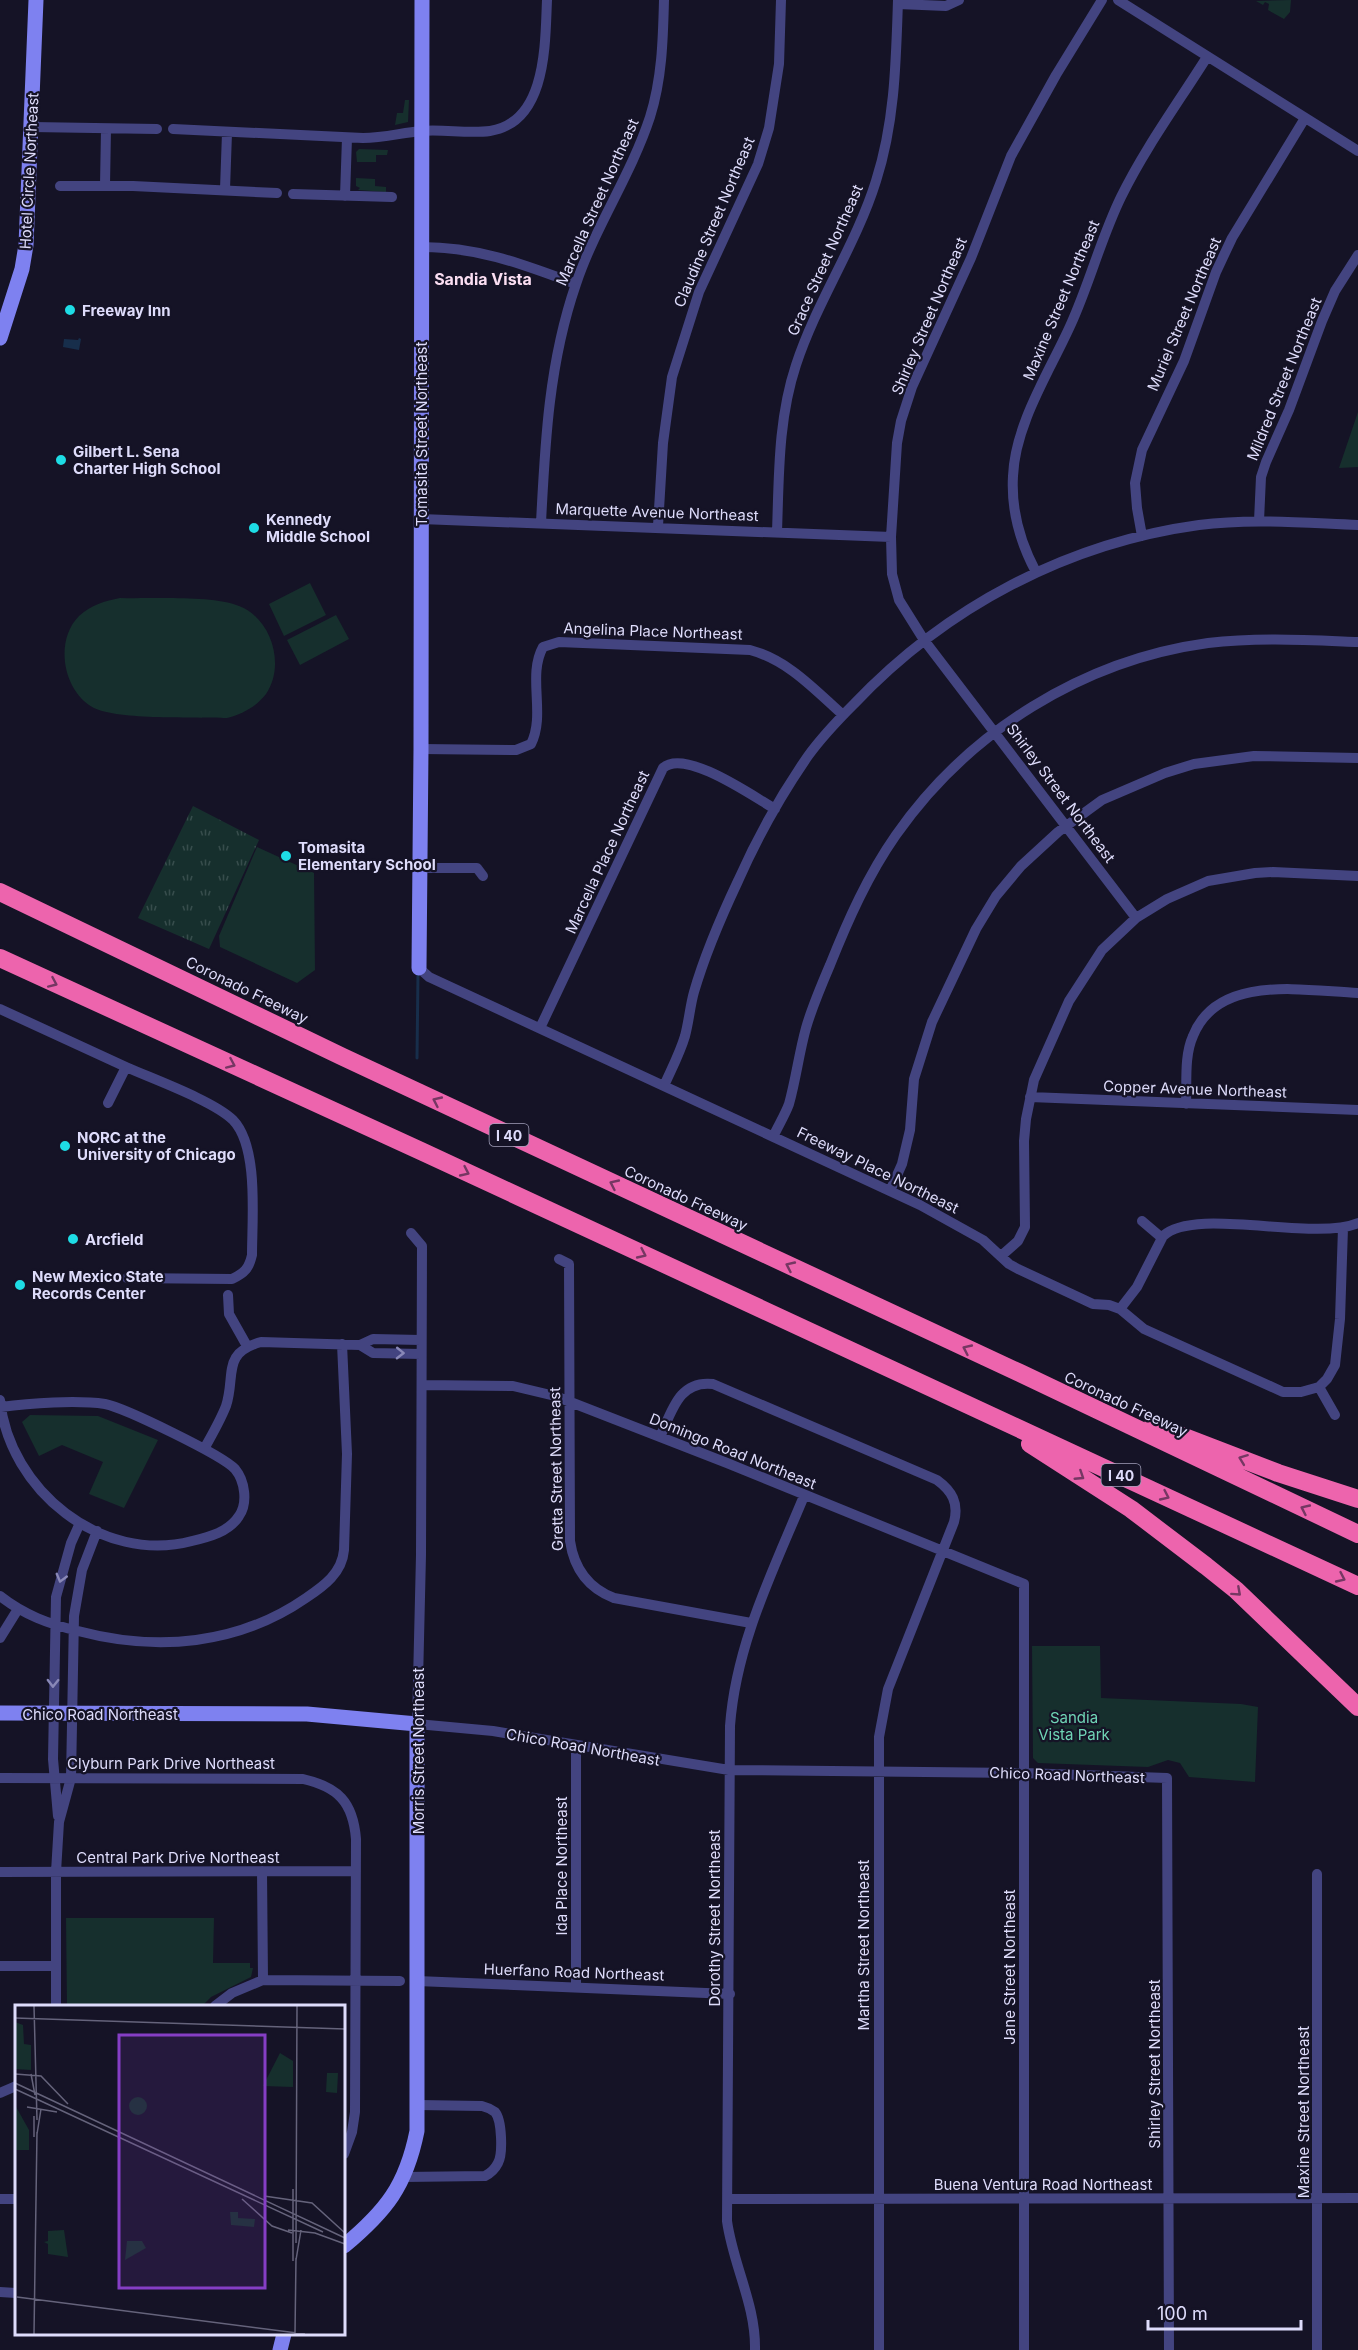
<svg xmlns="http://www.w3.org/2000/svg" width="1358" height="2350" viewBox="0 0 1358 2350" font-family="Inter,sans-serif">
	<style>
		.grass { fill: url(#grass-tufts) }
		.green { fill: #162f2d }
		.water { fill: #172e4b }
		.lines { fill: none; stroke-linecap: round; stroke-linejoin: round }
		.stream { stroke: #172e4b; stroke-width: 3 }
		.street { stroke: #434480; stroke-width: 10 }
		.secondary { stroke: #7e81f0; stroke-width: 15 }
		.highway { stroke: #ed64ad; stroke-width: 18 }
		.oneway { stroke: #763763 }
		.oneway2 { stroke: #8988b7 }
		.poi-dot { fill: #1edce5; stroke: #151326; stroke-width: 2 }
		.labels { text-anchor: middle; dominant-baseline: central; stroke-width: 4.5; stroke-linejoin: round; paint-order: stroke }
		.shield { fill: #151326; stroke: #a2a0bb; stroke-width: 1.5 }
		.shield-label { font-size: 14px; font-weight: bold; fill: #dedcfb }
		.street-label { font-size: 15px; fill: #dedcfb; stroke: #151326 }
		.poi-label { font-size: 15px; font-weight: bold; fill: #dedcfb; stroke: #151326; text-anchor: start }
		.park-label { font-size: 15px; fill: #6fd4b5; stroke: #151326 }
		.neighbourhood-label { font-size: 16px; font-weight: bold; fill: #fbdef2; stroke: #151326 }
		.inset-road { fill: none; stroke: #65637b; stroke-width: 1.5 }
		.view { fill: #853ec5; fill-opacity: 0.15; stroke: #853ec5; stroke-width: 3 }
		.inset-edge { fill: none; stroke: #dedcfb; stroke-width: 3 }
	</style>
	<defs>
		<pattern id="grass-tufts" width="24" height="20" patternUnits="userSpaceOnUse" patternTransform="scale(1.5)"><rect width="24" height="20" fill="#162f2d"/><path d="M3 7l-1-3M5 7V3M7 7l1-3M15 17l-1-3M17 17v-4M19 17l1-3" fill="none" stroke="#374d4c"/></pattern>
	</defs>
	<rect width="100%" height="100%" fill="#151326"/>
	<!-- grass -->
	<path class="grass" d="M193 806 259 840 209 949 138 918Z"/>
	<!-- green -->
	<path class="green" d="M1291 0 1290 12 1284 19 1268 10 1269 4 1265 2 1263 5 1256 1Z
		M405 100H409L408 122 395 125 397 113H403Z
		M359 149 388 150 387 155H376V162H357L356 152Z
		M356 178 375 179V186L386 187V192L358 190 360 188 356 186Z
		M1358 412V467L1339 468Z
		M310 583 326 615 284 636 269 604Z
		M120 598C152 599 211 595 239 606 271 618 286 665 266 694 256 707 242 714 227 718 197 717 118 720 94 708 63 692 54 641 79 616 91 605 105 601 120 598Z
		M336 615 349 639 300 665 287 640Z
		M257 847 314 873 315 970 297 983 220 947 219 936Z
		M30 1415 98 1416 158 1440 124 1508 89 1494 103 1462 62 1445 39 1456 22 1422Z
		M1032 1646H1100L1101 1698 1241 1704 1258 1707 1255 1782 1189 1777 1180 1763 1168 1760 1148 1767 1038 1763 1033 1758Z
		M66 1918H214L213 1963H250V1968H253L251 1977 211 1997 202 2006H67Z"/>
	<!-- water -->
	<path class="water" d="M79 338 81 339 79 350 63 347 64 339 78 340Z"/>
	<g class="lines">
		<!-- stream -->
		<path class="stream" d="M417 1058 418 973"/>
		<!-- street -->
		<path class="street" d="M1102 0 1056 75 1011 156 971 258 912 387 901 421 897 443 891 537 892 574 899 600 924 640 1136 918
			M1118 0 1358 151
			M898 4 946 6 959 0
			M32 127 157 129
			M173 129 363 138C383 138 401 133 421 131 444 129 468 134 490 131 547 122 545 44 547 0
			M105 185 106 129
			M60 186H133L277 193
			M225 189 227 133
			M293 194 392 197
			M345 196 347 138
			M421 247C479 247 522 264 576 284
			M421 519 891 537
			M1259 521 1261 477 1266 462 1289 410 1322 321 1335 291 1358 255
			M541 523C545 442 549 362 576 284 595 227 631 175 650 117 662 79 663 40 664 0
			M658 526 663 443 672 377 699 292 758 164 769 128 779 64 781 0
			M777 532C779 476 778 419 796 365 817 301 856 245 876 181 895 122 896 61 898 0
			M1142 536 1137 508 1135 483 1142 450 1184 361 1216 272 1232 238 1305 118
			M1036 572C1020 542 1011 510 1013 476 1015 424 1050 371 1071 324 1090 282 1101 238 1121 197 1145 148 1178 103 1207 57
			M421 749 516 750 531 744C546 714 527 676 543 647L559 642 750 650C788 660 815 690 843 715
			M420 868H477L483 876
			M419 968 429 977 920 1205 983 1240 1009 1264 1018 1269 1093 1304 1109 1305 1120 1309 1144 1329 1283 1392H1301L1319 1387 1327 1379 1335 1365 1340 1319 1343 1228
			M0 1009 126 1067 108 1103
			M540 1028 663 768C685 748 754 797 775 809
			M126 1067C153 1079 214 1101 233 1120 259 1147 252 1219 252 1255 249 1268 245 1273 232 1279L127 1278
			M664 1086C671 1070 680 1053 685 1036 689 1021 690 1006 694 992 705 954 721 917 738 881 757 838 781 795 808 756 821 738 838 720 854 704 946 607 1067 543 1199 525 1252 518 1305 523 1358 525
			M1030 1097 1358 1110
			M1186 1104C1187 1082 1184 1056 1193 1036 1218 973 1305 991 1358 993
			M773 1137C778 1126 785 1115 789 1104 796 1079 799 1053 806 1028 812 1007 821 986 830 965 848 920 868 875 896 835 968 732 1083 660 1208 643 1258 637 1308 640 1358 642
			M890 1191 902 1164 910 1130 914 1079 932 1022 976 929 996 896 1021 866 1058 832 1102 800 1165 773 1194 764 1254 756 1358 758
			M1142 1221 1162 1238
			M411 1233 422 1246 421 1555 417 1724 493 1731 729 1770 1024 1773 1167 1778 1169 2350
			M1001 1256 1018 1241 1025 1227 1024 1141 1026 1119 1034 1080 1069 1001 1102 950 1136 918 1167 899 1208 881 1255 873 1273 872 1358 876
			M559 1259 569 1264 570 1541C574 1568 588 1588 614 1598L751 1623
			M228 1295 229 1314 247 1346
			M1120 1309 1137 1287 1163 1236C1195 1206 1313 1242 1358 1223
			M360 1345 373 1353 421 1354
			M422 1385 513 1386 555 1396 727 1463 1024 1584V2350
			M1319 1387 1335 1415
			M0 1400C9 1490 102 1565 192 1541 209 1537 229 1532 239 1516 248 1503 245 1481 235 1469 222 1455 125 1408 105 1404 77 1400 30 1403 1 1407
			M660 1437C672 1411 679 1380 713 1384L937 1480C952 1491 959 1503 954 1522L888 1689 879 1737V2350
			M204 1449C212 1435 220 1421 226 1406 236 1376 221 1353 261 1342L360 1345 373 1339 421 1340
			M0 1596C24 1615 49 1624 78 1631 157 1652 238 1645 306 1598 324 1586 342 1573 344 1550L347 1454 342 1344
			M0 1638 18 1609
			M576 1745V1986
			M0 1778 303 1779C338 1787 353 1802 356 1839L355 2112 352 2132 344 2154
			M58 1816 53 1759 56 1597 71 1543 80 1523
			M262 1871 263 1980
			M0 1872 356 1871
			M1317 1874V2350
			M0 1966H56
			M417 1981 730 1994
			M56 2006V1872L59 1822 71 1778 74 1616 82 1570 97 1531
			M215 2006 232 1993 263 1980 400 1981
			M0 2093 16 2086
			M404 2177 485 2176C491 2173 495 2169 498 2163 503 2154 502 2120 495 2112 491 2109 486 2107 482 2106L418 2105
			M0 2199H16
			M728 2199 1358 2198
			M0 2292 16 2293
			M755 2350C756 2305 733 2265 727 2221L730 1726C736 1644 773 1571 804 1496"/>
		<!-- secondary -->
		<path class="secondary" d="M0 338 22 269 26 245 36 0
			M419 968 421 749 422 0
			M0 1713 307 1714 417 1724V2131C406 2186 386 2211 344 2246
			M280 2350 284 2334"/>
		<!-- highway -->
		<path class="highway" d="M0 892 343 1057 1020 1373 1358 1534
			M0 958 423 1152 1358 1586
			M1153 1425 1278 1473 1358 1499
			M1030 1444 1131 1509 1206 1566 1236 1590 1358 1707"/>
	</g>
	<!-- one-way arrows -->
	<defs><path id="oneway-chevron" d="M-2-3.5L2.5 0L-2 3.5" fill="none" stroke-width="1.6" stroke-linecap="round" stroke-linejoin="round" transform="scale(1.5)"/></defs>
	<g class="oneway">
		<use href="#oneway-chevron" transform="translate(53 983) rotate(24)"/>
		<use href="#oneway-chevron" transform="translate(231 1064) rotate(24)"/>
		<use href="#oneway-chevron" transform="translate(437 1101) rotate(-155)"/>
		<use href="#oneway-chevron" transform="translate(465 1172) rotate(25)"/>
		<use href="#oneway-chevron" transform="translate(614 1184) rotate(-155)"/>
		<use href="#oneway-chevron" transform="translate(642 1254) rotate(25)"/>
		<use href="#oneway-chevron" transform="translate(790 1266) rotate(-155)"/>
		<use href="#oneway-chevron" transform="translate(967 1349) rotate(-155)"/>
		<use href="#oneway-chevron" transform="translate(1243 1459) rotate(-159)"/>
		<use href="#oneway-chevron" transform="translate(1080 1476) rotate(33)"/>
		<use href="#oneway-chevron" transform="translate(1165 1496) rotate(25)"/>
		<use href="#oneway-chevron" transform="translate(1305 1509) rotate(-155)"/>
		<use href="#oneway-chevron" transform="translate(1341 1578) rotate(25)"/>
		<use href="#oneway-chevron" transform="translate(1237 1592) rotate(42)"/>
	</g>
	<g class="oneway2">
		<use href="#oneway-chevron" transform="translate(400 1353) rotate(1)"/>
		<use href="#oneway-chevron" transform="translate(61 1578) rotate(105)"/>
		<use href="#oneway-chevron" transform="translate(53 1683) rotate(91)"/>
	</g>
	<!-- markers -->
	<g class="poi-dot">
		<circle cx="70" cy="310" r="6"/>
		<circle cx="61" cy="460" r="6"/>
		<circle cx="254" cy="528" r="6"/>
		<circle cx="286" cy="856" r="6"/>
		<circle cx="65" cy="1146" r="6"/>
		<circle cx="73" cy="1239" r="6"/>
		<circle cx="20" cy="1285" r="6"/>
	</g>
	<g class="labels">
		<!-- shield labels -->
		<g class="shield">
			<rect x="489.5" y="1124" width="39" height="22" rx="4.5"/>
			<rect x="1101.5" y="1464" width="39" height="22" rx="4.5"/>
		</g>
		<g class="shield-label">
			<text x="509" y="1135">I 40</text>
			<text x="1121" y="1475">I 40</text>
		</g>
		<!-- street labels -->
		<g class="street-label">
			<text transform="translate(29 171) rotate(-87)">Hotel Circle Northeast</text>
			<text transform="translate(597 202) rotate(-66)">Marcella Street Northeast</text>
			<text transform="translate(714 222) rotate(-67)">Claudine Street Northeast</text>
			<text transform="translate(825 260) rotate(-66)">Grace Street Northeast</text>
			<text transform="translate(1061 300) rotate(-67)">Maxine Street Northeast</text>
			<text transform="translate(1184 314) rotate(-67)">Muriel Street Northeast</text>
			<text transform="translate(929 316) rotate(-67)">Shirley Street Northeast</text>
			<text transform="translate(1284 379) rotate(-68)">Mildred Street Northeast</text>
			<text transform="translate(421 434) rotate(-90)">Tomasita Street Northeast</text>
			<text transform="translate(657 512) rotate(2)">Marquette Avenue Northeast</text>
			<text transform="translate(653 631) rotate(2)">Angelina Place Northeast</text>
			<text transform="translate(1061 793) rotate(53)">Shirley Street Northeast</text>
			<text transform="translate(607 852) rotate(-65)">Marcella Place Northeast</text>
			<text transform="translate(247 990) rotate(26)">Coronado Freeway</text>
			<text transform="translate(1195 1089) rotate(2)">Copper Avenue Northeast</text>
			<text transform="translate(878 1170) rotate(26)">Freeway Place Northeast</text>
			<text transform="translate(686 1198) rotate(25)">Coronado Freeway</text>
			<text transform="translate(1126 1404) rotate(25)">Coronado Freeway</text>
			<text transform="translate(733 1451) rotate(22)">Domingo Road Northeast</text>
			<text transform="translate(556 1469) rotate(-91)">Gretta Street Northeast</text>
			<text x="100" y="1714">Chico Road Northeast</text>
			<text transform="translate(583 1747) rotate(10)">Chico Road Northeast</text>
			<text transform="translate(418 1751) rotate(-90)">Morris Street Northeast</text>
			<text x="171" y="1763">Clyburn Park Drive Northeast</text>
			<text transform="translate(1067 1775) rotate(2)">Chico Road Northeast</text>
			<text x="178" y="1857">Central Park Drive Northeast</text>
			<text transform="translate(561 1866) rotate(-90)">Ida Place Northeast</text>
			<text transform="translate(714 1918) rotate(-90)">Dorothy Street Northeast</text>
			<text transform="translate(863 1945) rotate(-90)">Martha Street Northeast</text>
			<text transform="translate(1009 1967) rotate(-90)">Jane Street Northeast</text>
			<text transform="translate(574 1972) rotate(2)">Huerfano Road Northeast</text>
			<text transform="translate(1154 2064) rotate(-90)">Shirley Street Northeast</text>
			<text transform="translate(1303 2112) rotate(-90)">Maxine Street Northeast</text>
			<text x="1043" y="2184">Buena Ventura Road Northeast</text>
		</g>
		<!-- poi labels -->
		<g class="poi-label">
			<text x="82" y="310">Freeway Inn</text>
			<text x="73" y="451">Gilbert L. Sena<tspan x="73" dy="17">Charter High School</tspan></text>
			<text x="266" y="519">Kennedy<tspan x="266" dy="17">Middle School</tspan></text>
			<text x="298" y="847">Tomasita<tspan x="298" dy="17">Elementary School</tspan></text>
			<text x="77" y="1137">NORC at the<tspan x="77" dy="17">University of Chicago</tspan></text>
			<text x="85" y="1239">Arcfield</text>
			<text x="32" y="1276">New Mexico State<tspan x="32" dy="17">Records Center</tspan></text>
		</g>
		<!-- park labels -->
		<g class="park-label">
			<text x="1074" y="1717">Sandia<tspan x="1074" dy="17">Vista Park</tspan></text>
		</g>
		<!-- neighbourhood labels -->
		<g class="neighbourhood-label">
			<text x="483" y="279">Sandia Vista</text>
		</g>
	</g>
	<!-- overview -->
	<g transform="translate(15 2005)">
		<rect width="330" height="330" fill="#151326"/>
		<path d="M0 100 14 125V145H0Z" fill="#162f2d"/>
		<path d="M0 17 8 20 9 39 16 40V65L0 64ZM265 48 278 56V82L248 81ZM312 68H323L322 88 311 87ZM114 101a9 9 0 1 1 18 0a9 9 0 1 1-18 0ZM215 207H223V213L240 214 239 222 216 220ZM49 225 53 252 33 249V239L29 237 33 236V226ZM112 236H127L131 243 110 255Z" fill="#162f2d"/>
		<path class="inset-road" d="M19 1 22 115M0 13 330 24M0 69 26 71 53 99M16 69 20 90M0 78 330 233M0 84 308 227M12 102 42 107M19 111V132M22 129 26 104M278 184V256M249 191 297 198 330 228M227 194 257 221 277 228M273 225 300 228 330 239M281 238 282 1M281 255 286 225M2 292 290 329M19 329 22 127M280 329 281 253"/>
		<path class="view" d="M104 30H250V283H104Z"/>
		<rect width="330" height="330" class="inset-edge"/>
	</g>
	<!-- scale -->
	<path d="M1148 2320v9h153v-9" fill="none" stroke="#dedcfb" stroke-width="3"/>
	<text x="1157" y="2320" font-size="18" fill="#dedcfb" stroke="#151326" stroke-width="4.5" paint-order="stroke">100 m</text>
</svg>
